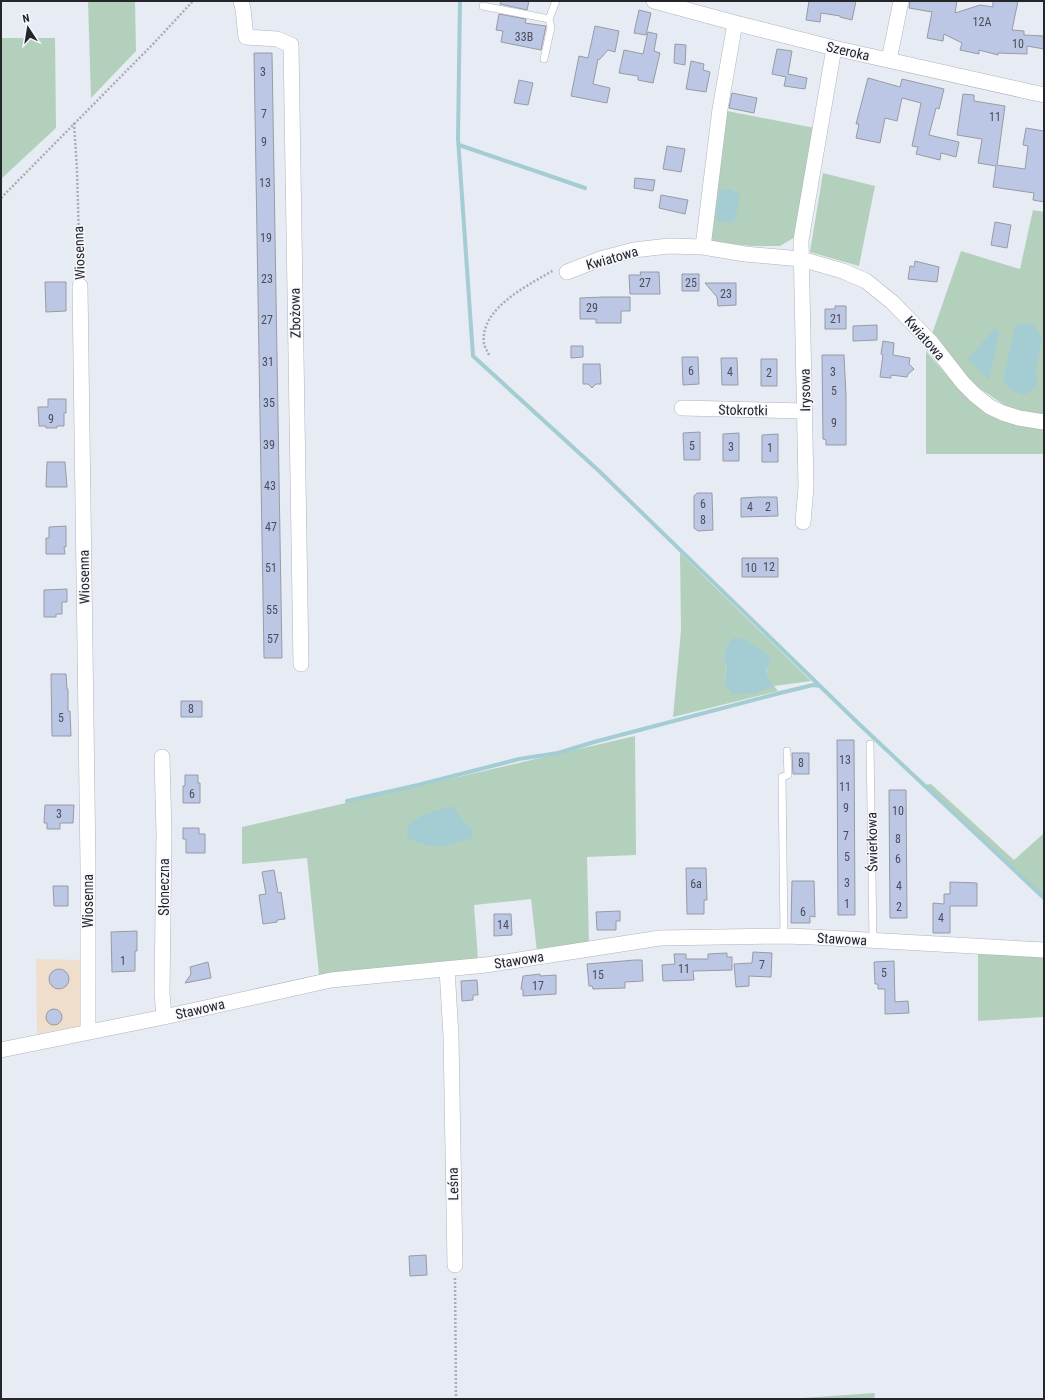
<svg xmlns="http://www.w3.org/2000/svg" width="1045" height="1400" viewBox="0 0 1045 1400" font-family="'Roboto Condensed',sans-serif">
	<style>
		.industrial { fill: #efdecc }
		.green { fill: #b3d0bd; fill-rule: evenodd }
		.water { fill: #a4ccd3 }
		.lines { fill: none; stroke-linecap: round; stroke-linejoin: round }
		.stream { stroke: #a4ccd3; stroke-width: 4 }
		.building { fill: #bcc7e5; stroke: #989ba3 }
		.lane-casing { stroke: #b0b3bc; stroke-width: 8 }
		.street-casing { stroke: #b0b3bc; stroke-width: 16 }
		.path { stroke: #aaadb5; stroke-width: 2.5; stroke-dasharray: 2 2; stroke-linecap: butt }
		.lane { stroke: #fff; stroke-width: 7 }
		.street { stroke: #fff; stroke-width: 15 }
		.labels { text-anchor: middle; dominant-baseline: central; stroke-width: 3; stroke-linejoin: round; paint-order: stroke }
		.number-label { font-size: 12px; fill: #4b4e59 }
		.street-label { font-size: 14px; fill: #25262a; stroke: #f6f8fe }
	</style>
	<rect width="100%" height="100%" fill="#e7ebf4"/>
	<!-- industrial -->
	<path class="industrial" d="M36 959 83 960 84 1025 37 1034Z"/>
	<!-- green -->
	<path class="green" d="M88 1H135L136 51 91 98Z
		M1 38H55L56 128 1 179Z
		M727 111 815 128 795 237 780 246H753L709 242Z
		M823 173 875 186 859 266 810 252Z
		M1033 210 1044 212V415L1012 410 964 378 932 334 961 251 1020 269Z
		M926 351 955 385 1044 426V454H926Z
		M680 553 811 681 774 686 778 691 673 717 681 630ZM732 639 767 668 766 675 724 682 727 668 723 659 726 647Z
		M635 736 636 855 587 857 589 943 537 952 531 899 474 905 478 959 319 975 307 858 242 864V827Z
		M931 784 1014 860 1044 833V896L924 785Z
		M978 954 1044 957V1017L978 1021Z
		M875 1393 874 1399H788Z"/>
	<!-- water -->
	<path class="water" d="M730 189 740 194 736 218 730 223 717 221V207L720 190Z
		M1020 323 1034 325 1042 338 1036 370 1037 385 1030 392 1023 395 1013 391 1003 381 1015 326Z
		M994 329 999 333 989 380 968 359Z
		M732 638 745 639 771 657C765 672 764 672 774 686L755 693 732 694 724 682 727 668 723 659 726 647Z
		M453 806 466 824 472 829 473 838C462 839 452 846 443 846 431 847 416 843 407 837L408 825 421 816 429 813Z"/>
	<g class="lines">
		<!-- stream -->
		<path class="stream" d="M460 1 458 138 473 356 599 471 858 723 1044 898
			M459 145 585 188
			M347 801 418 785 519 759 558 753 594 742 780 693 813 685 820 686"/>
	</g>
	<!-- building -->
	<path class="building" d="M501 1H529L527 10 500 4Z
		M809 1H856L852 20 840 17V16L821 13 820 22 806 20Z
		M910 1H957L955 13 980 5 993 7V1H1018L1012 30 1024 31V35L1044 36V49L1027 46V54L998 53V55L979 50V54L960 50 962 43 944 34 943 41 927 38 932 12 909 8Z
		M639 10 651 13 646 35 634 33Z
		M499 14 526 19 525 23 546 26 541 50 501 42 503 31 496 30Z
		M595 26 619 31 615 52 608 50 599 60 598 59 593 84 610 88 607 103 571 96 579 56 588 58Z
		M648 32 657 34 654 51 660 53 653 83 638 80V76L619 73 624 50 643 54Z
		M675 44 686 45 685 65 674 63Z
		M777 49 792 51 788 74 807 78 805 89 784 86 786 77 772 74Z
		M254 53H272L282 658H264Z
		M691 61 704 64 703 70 710 72 706 92 686 89Z
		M868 78 900 87 902 79 944 89 939 109 936 108 929 135 959 142 956 157 941 153 940 160 916 154 918 147 912 146 921 103 902 98 897 121 885 118 880 143 856 138 859 124H856Z
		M519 80 533 83 528 105 514 103Z
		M732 93 757 98 754 113 729 108Z
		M963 94 974 95V101L1005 106 997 165 1025 169 1028 146 1023 145 1026 128 1044 131V202L1033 200 1034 193 993 187 996 166 978 163 982 139 957 135Z
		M667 146 685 149 681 172 663 169Z
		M635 178 655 180 653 191 634 188Z
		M661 195 688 200 685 214 659 208Z
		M995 222 1011 225 1007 248 991 245Z
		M915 261 939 267 937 282 908 279 910 266 914 267Z
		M640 272H659L660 294H630L629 275H641Z
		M682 274H699V291H682Z
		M45 282H66V311L46 312Z
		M705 283H736V305L718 306 717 297Z
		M604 297H630V311H621V323H596V319H580V298Z
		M835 306H846V329H825V309H835Z
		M877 325V340L853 341V326Z
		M883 341 894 343 893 355 910 358 909 364 914 369 908 374 907 377 891 375V378L880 377 883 355 881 354Z
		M571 346H583V357L571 358Z
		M822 355H844L846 396V445H826V440L823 439Z
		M682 357H698L699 384 683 385Z
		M721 358H737L738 385H722Z
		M761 359H777V386H761Z
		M583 364H600L601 384H596L592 388 588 384H583Z
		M48 399H66V413H64V426H57V428H46V426H39L38 407H48Z
		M700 432V460H684L683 433Z
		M739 433V461H723V434Z
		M778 434V462H762V435Z
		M47 462H65L67 487H46Z
		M697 493H712L713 530 698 531 694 528V496Z
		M759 497H777L778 516 741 517V498Z
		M66 526V547H64L65 554H46V538H49V527Z
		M742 558H778V577H742Z
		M67 589V602H62V614H56V617H44V590Z
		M51 674H66L67 689H68V711H70L71 736H52Z
		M181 701H202V717H181Z
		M837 740H854L855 915H838Z
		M792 753H809V774H793Z
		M185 775H198V783H200V803H183V786H185Z
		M889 790H906L907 918H890Z
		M45 805H74L73 823H60V829H47V823H44Z
		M183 828H199V834H205V853H186V839H183Z
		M686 868H706L707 900H704V914H687Z
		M274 870 278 893 281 892 285 919 277 920V922L263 924 259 895 266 894 262 872Z
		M792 881H814L815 917 810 916V923H791Z
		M950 882 977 883V906H950V933H933V903L944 904V894H950Z
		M53 886H68V906H54Z
		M620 911V921H616V930H597L596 912Z
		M494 914H511L512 935 494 936Z
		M137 931V951H135V971L112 972 111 932Z
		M753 952 772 953 771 977 749 976V986L736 987 734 964 752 963Z
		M727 953V957H732V970L693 971 694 980 663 981 662 965 675 964 674 954H686V959H708V954Z
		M635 960H642L643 981 625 982V988L593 989 592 986H589L587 964Z
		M894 961 895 1002 908 1001 909 1013 885 1014V989H878V984H875L874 962Z
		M208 962 211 978 185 983 191 974 190 967Z
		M49 979a10 10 0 1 1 20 0a10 10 0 1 1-20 0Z
		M540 974V976L556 975V994L523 996V990L521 989 523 976Z
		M477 980 478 995H473V1000L462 1001 461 981Z
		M46 1017a8 8 0 1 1 16 0a8 8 0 1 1-16 0Z
		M426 1255 427 1275 410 1276 409 1256Z"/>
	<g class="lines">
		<!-- lane casing -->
		<g class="lane-casing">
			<path id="lane" d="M483 6 549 19 556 1
				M544 59 551 27 549 19
				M870 744 873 940
				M784 936 782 777 788 775 787 751"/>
		</g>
		<!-- street casing -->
		<g class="street-casing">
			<path id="street" d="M241 1 243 9 246 37 277 39 291 45 301 664
				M654 1 735 23 834 48 1044 95
				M889 60 901 1
				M703 247 720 109 735 23
				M567 272 600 259 634 250 669 246 703 247 745 254 801 259 843 271 866 281 892 302 931 342 963 383 975 395 990 407 1003 413 1019 418 1044 422
				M80 286 88 866V1032
				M682 408 805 411
				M803 522 806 487 801 240 834 48
				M162 757 164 834 162 993 164 1017
				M447 969 451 1036 455 1265
				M1 1050 164 1017 331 980 486 965 660 938 784 936 813 937 1044 950"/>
		</g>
		<!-- path -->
		<path class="path" d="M74 123 77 170 80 274
			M1 198 154 43 193 1
			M489 355C487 351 485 347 484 344 479 308 529 285 554 270
			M455 1278 456 1399"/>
		<!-- lane -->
		<use href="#lane" class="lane"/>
		<!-- street -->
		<use href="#street" class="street"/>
	</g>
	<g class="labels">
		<!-- number labels -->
		<g class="number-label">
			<text x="982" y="22">12A</text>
			<text x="524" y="37">33B</text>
			<text x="1018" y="44">10</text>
			<text x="263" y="72">3</text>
			<text x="264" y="114">7</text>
			<text x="995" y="117">11</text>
			<text x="264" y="142">9</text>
			<text x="265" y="183">13</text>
			<text x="266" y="238">19</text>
			<text x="267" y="279">23</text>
			<text x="645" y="283">27</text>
			<text x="691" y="283">25</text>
			<text x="726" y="294">23</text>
			<text x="592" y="308">29</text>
			<text x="836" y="319">21</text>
			<text x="267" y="320">27</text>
			<text x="268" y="362">31</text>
			<text x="691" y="371">6</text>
			<text x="730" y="372">4</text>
			<text x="833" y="372">3</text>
			<text x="769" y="373">2</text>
			<text x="834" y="391">5</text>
			<text x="269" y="403">35</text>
			<text x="51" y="419">9</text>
			<text x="834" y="423">9</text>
			<text x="269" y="445">39</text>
			<text x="692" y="446">5</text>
			<text x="731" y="447">3</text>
			<text x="770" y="448">1</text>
			<text x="270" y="486">43</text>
			<text x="703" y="504">6</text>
			<text x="750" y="507">4</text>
			<text x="768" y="507">2</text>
			<text x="703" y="520">8</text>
			<text x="271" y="527">47</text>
			<text x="769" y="567">12</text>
			<text x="271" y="568">51</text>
			<text x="751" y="568">10</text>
			<text x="272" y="610">55</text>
			<text x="273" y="639">57</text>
			<text x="191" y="709">8</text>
			<text x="61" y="718">5</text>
			<text x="845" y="760">13</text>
			<text x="801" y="763">8</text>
			<text x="845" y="787">11</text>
			<text x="192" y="794">6</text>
			<text x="846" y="808">9</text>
			<text x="898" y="811">10</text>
			<text x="59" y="814">3</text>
			<text x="846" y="836">7</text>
			<text x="898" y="839">8</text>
			<text x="847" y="857">5</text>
			<text x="898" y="859">6</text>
			<text x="847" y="883">3</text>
			<text x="696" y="884">6a</text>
			<text x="899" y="886">4</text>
			<text x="847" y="904">1</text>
			<text x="899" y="907">2</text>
			<text x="803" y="912">6</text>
			<text x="941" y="918">4</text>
			<text x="503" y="925">14</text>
			<text x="123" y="961">1</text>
			<text x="762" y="965">7</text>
			<text x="684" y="969">11</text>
			<text x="884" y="973">5</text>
			<text x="598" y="975">15</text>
			<text x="538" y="986">17</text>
		</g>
		<!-- street labels -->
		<g class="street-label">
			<text transform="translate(848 51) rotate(13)">Szeroka</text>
			<text transform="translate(79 253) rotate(-92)">Wiosenna</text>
			<text transform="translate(612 258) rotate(-16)">Kwiatowa</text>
			<text transform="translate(295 313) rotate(-91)">Zbożowa</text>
			<text transform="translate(925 338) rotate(49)">Kwiatowa</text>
			<text transform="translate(805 390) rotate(-91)">Irysowa</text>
			<text transform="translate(743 410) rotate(1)">Stokrotki</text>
			<text transform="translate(84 577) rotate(-91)">Wiosenna</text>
			<text transform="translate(872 842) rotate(-91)">Świerkowa</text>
			<text transform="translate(164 887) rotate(-90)">Słoneczna</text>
			<text transform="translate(88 901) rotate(-90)">Wiosenna</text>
			<text transform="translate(842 939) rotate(3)">Stawowa</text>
			<text transform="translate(519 960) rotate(-9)">Stawowa</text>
			<text transform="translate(200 1009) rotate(-13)">Stawowa</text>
			<text transform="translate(453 1184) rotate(-91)">Leśna</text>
		</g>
	</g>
	<!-- border -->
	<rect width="1045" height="1400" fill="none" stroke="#25262a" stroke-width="4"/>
	<!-- north arrow -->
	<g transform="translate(28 28) rotate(348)" stroke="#f6f8fe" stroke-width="3" paint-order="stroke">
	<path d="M0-3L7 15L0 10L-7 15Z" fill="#25262a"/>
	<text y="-6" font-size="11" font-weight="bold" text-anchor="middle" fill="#25262a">N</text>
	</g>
</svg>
